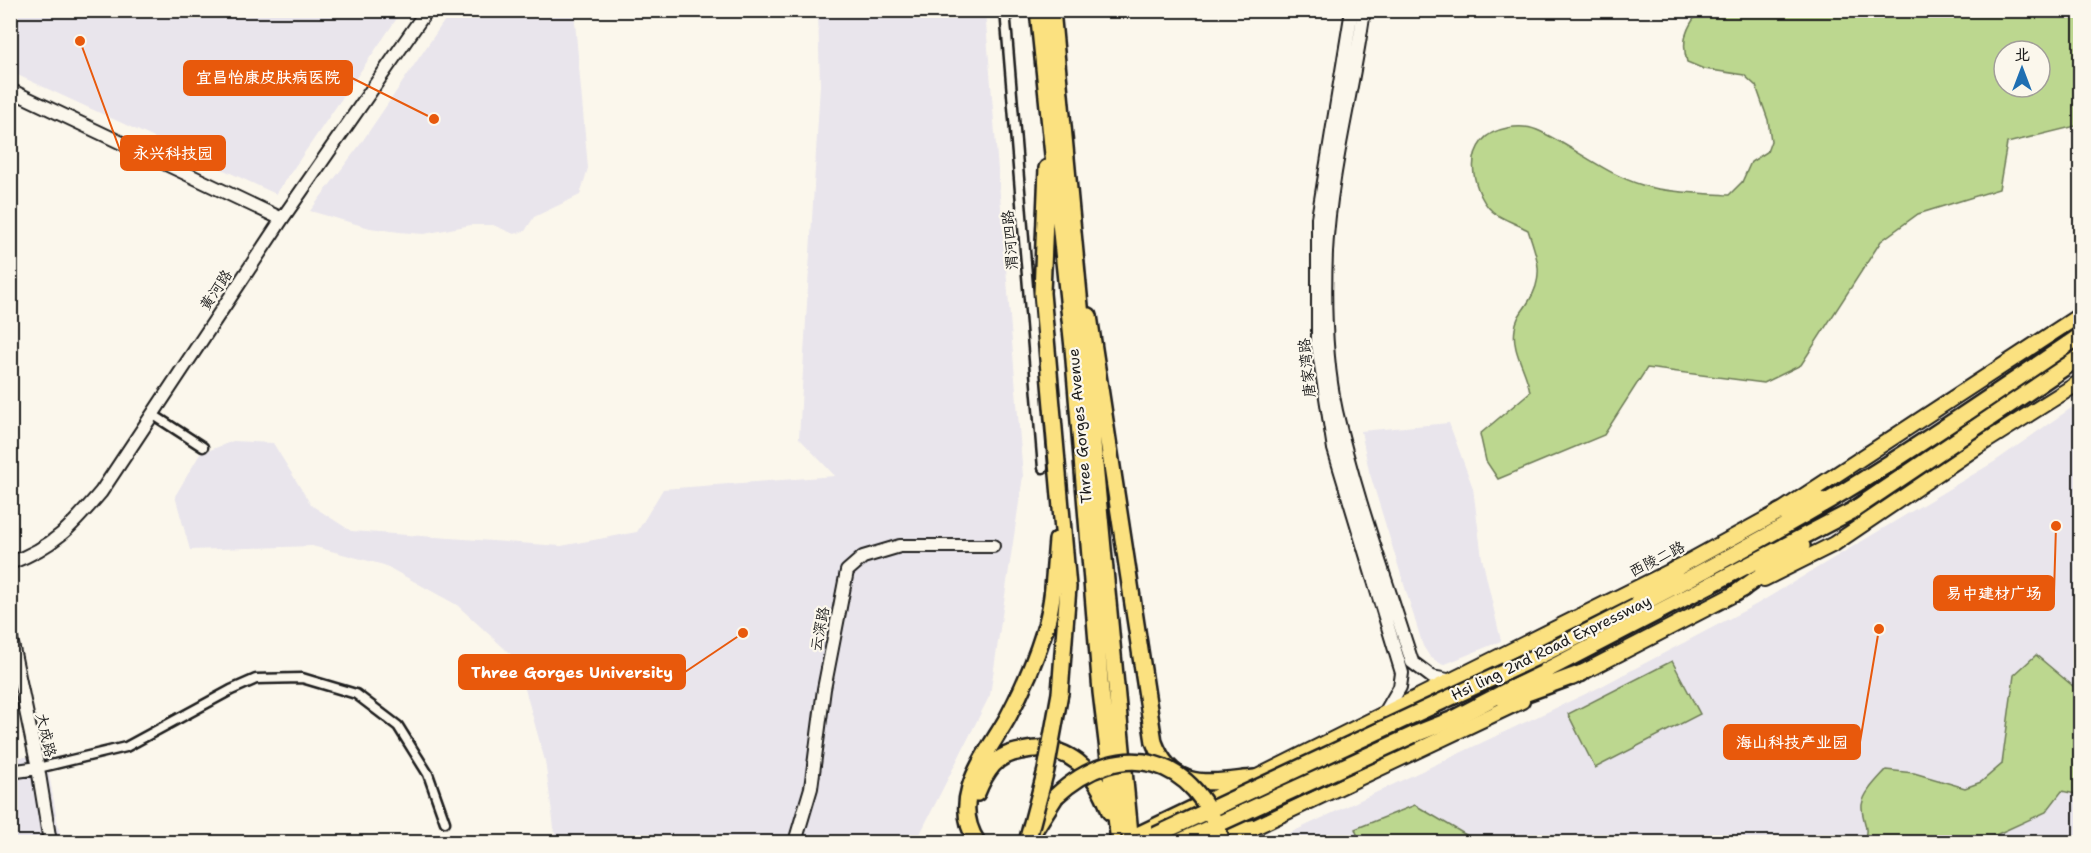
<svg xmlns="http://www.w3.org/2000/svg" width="2091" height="853" viewBox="0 0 2091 853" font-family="'Shantell Sans','LXGW WenKai TC',sans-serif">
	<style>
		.built { fill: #e9e5ec }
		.green { fill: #bcd78f; stroke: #6c7a56; stroke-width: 1.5; fill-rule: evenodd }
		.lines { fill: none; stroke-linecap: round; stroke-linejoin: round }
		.street-casing { stroke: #1c1c1c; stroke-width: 13 }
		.secondary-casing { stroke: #1c1c1c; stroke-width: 16 }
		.primary-casing { stroke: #1c1c1c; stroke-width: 18 }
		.highway-casing { stroke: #1c1c1c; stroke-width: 20 }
		.street { stroke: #fbf7ec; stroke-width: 8 }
		.secondary { stroke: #fbf7ec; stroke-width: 12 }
		.primary { stroke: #fbe180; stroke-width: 14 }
		.highway { stroke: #fbe180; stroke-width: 15 }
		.highway-bridge-casing { stroke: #1c1c1c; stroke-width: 20; stroke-linecap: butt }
		.highway-bridge { stroke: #fbe180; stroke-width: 15 }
		.labels { text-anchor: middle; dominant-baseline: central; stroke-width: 4.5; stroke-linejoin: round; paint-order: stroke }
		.street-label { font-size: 15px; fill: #1c1c1c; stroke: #fbf7ec }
		.leader { fill: none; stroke: #e8590c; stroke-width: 2 }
		.callout-dot { fill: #e8590c; stroke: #fbf7ec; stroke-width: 2 }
		.callout { fill: #e8590c; stroke: #e8590c; stroke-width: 2 }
		.callout-label { font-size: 16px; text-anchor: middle; font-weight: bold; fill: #fff }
	</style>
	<rect width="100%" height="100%" fill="#fbf7ec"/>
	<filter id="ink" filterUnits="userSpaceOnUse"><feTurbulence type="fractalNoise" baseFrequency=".0167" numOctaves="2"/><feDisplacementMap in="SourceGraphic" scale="12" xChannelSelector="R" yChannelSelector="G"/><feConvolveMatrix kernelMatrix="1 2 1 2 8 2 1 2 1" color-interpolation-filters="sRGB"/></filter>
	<g filter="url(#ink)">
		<!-- built -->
		<path class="built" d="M10 11 11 10 402 11 276 194 11 72Z
			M451 11H574L588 168 580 195 534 217 525 231 514 234 493 225H471L424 234 399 232 370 228 310 211 359 146Z
			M818 11H985L1023 476 990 695 916 842H556L545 761 517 660 457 605 384 565 312 546 190 550 175 496 200 454 233 441 273 443 311 505 351 531 561 546 637 532 663 489 835 476 799 438 820 85Z
			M2080 402V692L2036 655 2006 737 2002 764 1981 782 1965 788 1914 773 1862 805 1868 831 1864 842H1478L1415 805 1355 829 1360 842H1271L1598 688 1757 604 1994 462Z
			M1449 423 1473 488 1482 558 1501 641 1443 665 1430 657 1423 646 1369 471 1361 431Z
			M11 757H46L61 842H11Z
			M2062 790 2080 795V842H1990L1989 838 2046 812Z"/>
		<!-- green -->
		<path class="green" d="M1700 10 2080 11V125L2007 143 1999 189 1918 214 1881 241 1801 365 1764 383 1647 368 1604 435 1498 479 1486 461 1480 434 1530 392C1527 371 1511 351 1515 329 1516 317 1523 311 1529 301 1545 276 1537 256 1528 230 1504 217 1489 218 1478 189 1472 173 1471 155 1482 141 1492 128 1521 123 1537 130 1573 146 1603 173 1642 185 1668 193 1701 193 1729 195L1742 182 1751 162 1767 152 1771 141 1768 120 1756 86 1744 75 1704 69 1687 62C1681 40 1686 28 1700 10ZM2004 51H2040V87H2004Z
			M2036 655 2080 692V795L2062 791 2046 812 1989 838 1990 842H1864C1870 825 1861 820 1862 805 1864 792 1878 779 1886 770L1914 773 1965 788 1981 782 2002 764 2014 675Z
			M1672 661 1700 714 1595 768 1568 714Z
			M1415 805 1478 842H1360L1355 829Z"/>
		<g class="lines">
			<!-- street casing -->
			<g class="street-casing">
				<path id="street" d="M1005 10 1043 468
					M152 414 203 447
					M38 768 126 747 231 690 256 679 302 678 356 694 398 726 428 774 445 822"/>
			</g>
			<!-- secondary casing -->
			<g class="secondary-casing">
				<path id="secondary" d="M1352 10 1318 218V346L1334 449 1402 673 1400 687 1386 711
					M1364 10C1353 91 1330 171 1326 252 1324 304 1325 360 1336 411 1355 496 1386 579 1412 662L1432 677 1453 681
					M10 90 282 219
					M10 563C54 547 72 526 101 492L282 219 427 10
					M10 634 38 768 50 842
					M10 772 38 768
					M795 842 811 788 824 689 847 571 863 557 900 546H993"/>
			</g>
			<!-- primary casing -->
			<g class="primary-casing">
				<path id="primary" d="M1764 579 1834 544 1977 447 2080 382
					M1572 678 1744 589
					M1225 793 1677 568 1779 512 2080 315
					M1253 828 1522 701"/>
			</g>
			<!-- highway casing -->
			<g class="highway-casing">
				<path id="highway" d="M1038 10 1073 348 1101 692 1119 842
					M1052 10 1130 834
					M1047 168 1042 293 1068 587 1060 693
					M1089 316 1154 742C1173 793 1210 782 1255 778
					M1779 512 1818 499
					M1736 593 1802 546
					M1639 597 1677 568
					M1537 657C1641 605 1745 550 1845 491 1926 442 2003 388 2080 336
					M1505 701 1582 673
					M1413 735 1451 720 1852 511 2080 357
					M977 793C981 783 986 773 993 765 1001 756 1010 753 1021 751 1066 740 1097 771 1110 812
					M1032 834 1056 796
					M1207 835 1253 828
					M977 842C948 797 987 755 1008 717 1023 689 1035 661 1044 632 1054 603 1054 571 1057 540
					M1123 842 1225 793"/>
			</g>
			<!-- street -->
			<use href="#street" class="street"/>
			<!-- secondary -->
			<use href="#secondary" class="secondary"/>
			<!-- primary -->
			<use href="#primary" class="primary"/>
			<!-- highway -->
			<use href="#highway" class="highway"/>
			<!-- highway-bridge casing -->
			<g class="highway-bridge-casing">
				<path id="highway-bridge" d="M1056 796C1122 735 1197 757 1222 842
					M1130 834 1131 842
					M1156 835 1537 657
					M1027 842 1046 770 1060 693
					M1179 842 1413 735"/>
			</g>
			<!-- highway-bridge -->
			<use href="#highway-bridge" class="highway-bridge"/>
		</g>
	</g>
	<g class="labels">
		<!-- street labels -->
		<g class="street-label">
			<text transform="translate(1010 240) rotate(-95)">渭河四路</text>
			<text transform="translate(216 290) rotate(-56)">黄河路</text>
			<text transform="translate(1307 368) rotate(-96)">唐家湾路</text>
			<text transform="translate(1080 426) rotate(-95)">Three Gorges Avenue</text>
			<text transform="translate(1657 559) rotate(-27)">西陵二路</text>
			<text transform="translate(820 629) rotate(-79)">云深路</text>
			<text transform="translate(1551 648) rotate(-26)">Hsi ling 2nd Road Expressway</text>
			<text transform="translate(46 735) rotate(77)">大成路</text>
		</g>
	</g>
	<!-- callouts -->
	<path class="leader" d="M434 119L352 78M80 41L121 153M2056 526L2054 593M743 633L685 672M1879 629L1860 742"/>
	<g class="callout-dot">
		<circle cx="434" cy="119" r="6"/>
		<circle cx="80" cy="41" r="6"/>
		<circle cx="2056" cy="526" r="6"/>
		<circle cx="743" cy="633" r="6"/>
		<circle cx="1879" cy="629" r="6"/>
	</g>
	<g class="callout">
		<rect x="184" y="61" width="168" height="34" rx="6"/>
		<rect x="121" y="136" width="104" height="34" rx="6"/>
		<rect x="1934" y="576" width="120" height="34" rx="6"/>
		<rect x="459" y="655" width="226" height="34" rx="6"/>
		<rect x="1724" y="725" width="136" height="34" rx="6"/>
	</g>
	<g class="callout-label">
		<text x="268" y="83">宜昌怡康皮肤病医院</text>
		<text x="173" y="159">永兴科技园</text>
		<text x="1994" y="599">易中建材广场</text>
		<text x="572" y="678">Three Gorges University</text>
		<text x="1792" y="748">海山科技产业园</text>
	</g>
	<!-- margin -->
	<rect width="2091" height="853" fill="none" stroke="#fbf7ec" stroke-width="36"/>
	<rect x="18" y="18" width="2055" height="817" fill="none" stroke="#1c1c1c" stroke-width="2" filter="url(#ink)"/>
	<!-- north arrow -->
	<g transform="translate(2022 69)"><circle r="28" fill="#fbf7ec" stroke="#a29f99" stroke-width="1.5"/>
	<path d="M0-4.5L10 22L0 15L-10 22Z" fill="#1f6fb2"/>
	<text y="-9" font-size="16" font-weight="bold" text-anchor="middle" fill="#1c1c1c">北</text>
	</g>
</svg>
